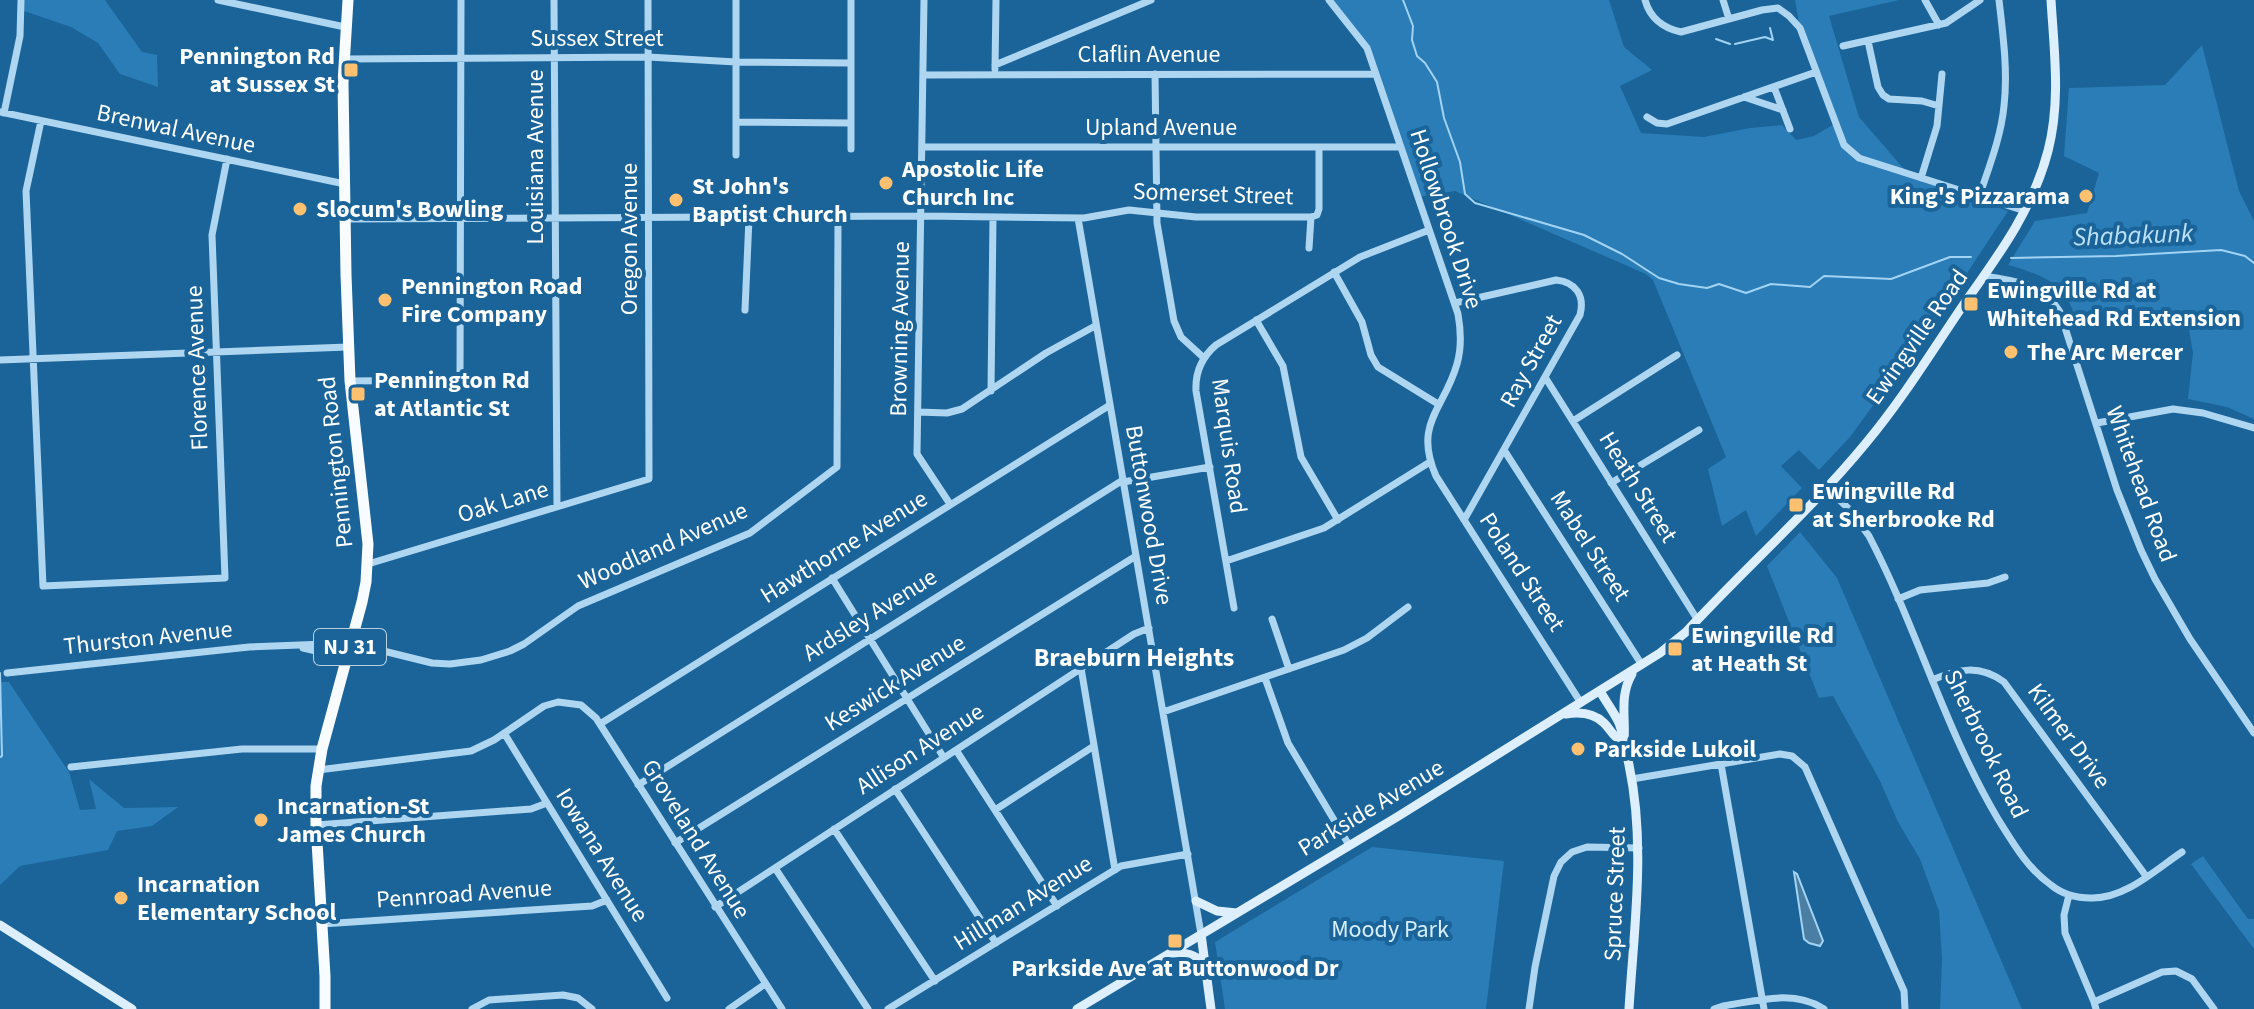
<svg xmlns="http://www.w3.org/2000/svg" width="2254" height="1009" viewBox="0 0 2254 1009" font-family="'Source Sans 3',sans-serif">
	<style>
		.green { fill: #2a7db6 }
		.water { fill: #4b7ea3; stroke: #a2d3f3; stroke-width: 2 }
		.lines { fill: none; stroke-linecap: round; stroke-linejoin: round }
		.stream { stroke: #a2d3f3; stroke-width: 2 }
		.street { stroke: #afd6f1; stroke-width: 7 }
		.secondary { stroke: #ddeffc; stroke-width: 9 }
		.primary { stroke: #f9fcff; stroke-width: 11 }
		.poi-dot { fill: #ffc16f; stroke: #1a6499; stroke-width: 3 }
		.labels { text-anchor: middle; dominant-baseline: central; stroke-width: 8; stroke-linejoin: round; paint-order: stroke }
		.shield { fill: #1a6499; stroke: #bad0e0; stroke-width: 2 }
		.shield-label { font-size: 22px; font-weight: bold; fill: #fff }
		.street-label { font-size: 24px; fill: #fff; stroke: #1a6499 }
		.poi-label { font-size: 24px; font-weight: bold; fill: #fff; stroke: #1a6499; text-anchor: start }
		.park-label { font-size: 24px; fill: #d6edfc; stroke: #1a6499 }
		.water-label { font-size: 26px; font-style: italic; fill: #bce0f7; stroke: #1a6499 }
		.neighbourhood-label { font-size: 26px; font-weight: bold; fill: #fff; stroke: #1a6499 }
	</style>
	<rect width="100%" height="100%" fill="#1a6499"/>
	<!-- green -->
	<path class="green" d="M22 0H105L142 52 157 55 158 87 120 74 98 43 71 27 21 10Z
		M1327 0H1609L1624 47 1652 70 1620 86 1641 133 1704 137 1750 128 1782 125 1796 140 1814 136 1836 123 1800 28 1795 0H1899L1829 16 1859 117 1910 176 2008 211 1946 305 1850 437 1819 470 1799 450 1781 466 1802 488 1756 536 1746 510 1722 526 1708 469 1726 457 1653 280 1646 274 1455 191 1418 197 1367 47Z
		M2202 45 2239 191 2254 221V419L2227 407 2188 399 2193 353 2186 312 2074 314C2063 281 2039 274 2008 265L2035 221 2087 213 2099 173 2064 156 2069 88 2165 85Z
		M1800 532 1837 578 2022 1009H1940L1942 959 1939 911 1920 859 1898 822 1880 781 1833 696 1819 698 1767 566Z
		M0 682H9L69 772 80 810 96 809 89 779 124 808 178 807 152 826 117 831 108 850 20 866 0 885Z
		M1372 847 1504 861 1486 1009H1225L1215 942Z
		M2203 856 2248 919H2254V949L2191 864Z"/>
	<!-- water -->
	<path class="water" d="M1794 872 1797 874 1823 941 1820 946 1809 943 1804 939Z"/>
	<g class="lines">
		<!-- stream -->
		<path class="stream" d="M1403 0 1413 26 1412 40 1417 56 1425 63 1437 82 1444 118 1460 162 1465 194 1475 203 1584 235 1622 254 1659 278 1679 284 1707 288 1719 284 1746 293 1771 284 1810 287 1824 276 1891 279 1950 257H1971
			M1716 39 1730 44
			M1735 44 1765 37 1773 40 1770 28
			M2011 258 2116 256 2221 250 2245 256 2254 263
			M0 673 2 756 0 757"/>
		<!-- street -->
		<path class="street" d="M218 0 345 27
			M554 0 557 506
			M851 0V149
			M924 0 917 454 950 504
			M1329 0 1367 48 1458 314C1461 331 1462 347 1457 364 1444 410 1413 423 1436 476L1581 703
			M1645 0C1650 18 1663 28 1681 32L1762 10 1778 8 1789 16 1800 28 1844 145 1859 158 2025 211
			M1723 0 1729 19
			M1925 0 1939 25
			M1868 41 1878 87 1883 95 1889 99 1922 101 1939 106
			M1843 46 1946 23 1980 0
			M343 59 648 57 736 62 850 63
			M995 65 1151 0
			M995 69 996 0
			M1155 74 1157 223 1174 321 1181 337 1204 358
			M923 75 1376 74
			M1774 87 1790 129
			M1744 97 1783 110
			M0 112 345 184
			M4 113 20 36 21 0
			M1647 117 1657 123 1667 124 1816 72
			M41 121 26 191 43 586 225 578 212 235 227 159
			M736 122 851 123
			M922 147H1400
			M736 155V0
			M1921 178 1937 126 1942 74
			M1979 197C1989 167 2001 137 2004 106 2008 71 2003 35 1999 0
			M1078 218 1201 934
			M346 219 922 216 1084 218 1129 210 1196 217H1311
			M1309 248 1311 217 1317 215 1319 209V147
			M1334 272 1362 322 1371 355 1378 367 1438 404
			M1984 276C2015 281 2043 283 2060 312L2117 490 2141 550 2155 579 2190 639 2254 733
			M1455 303 1556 280C1576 282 1585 296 1580 315L1464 520
			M745 310 749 218
			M1256 320 1283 366 1301 457 1338 520
			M0 360 348 347
			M1545 377 1697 619
			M350 381 460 380 461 0
			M991 391 993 217
			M918 412 947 413 962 409 1046 353 1095 326
			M1573 421 1677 355
			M2097 423 2173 409 2203 413 2254 428
			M1504 450 1642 665
			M1123 482 1210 467
			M1611 483 1699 430
			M1826 487 1850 510 1869 536C1917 628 1945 730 1998 819 2013 843 2028 869 2051 885 2062 894 2077 898 2091 898 2125 899 2155 870 2182 852
			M1226 561 1324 528 1430 462
			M368 564 649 479 648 0
			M832 578 944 758
			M1898 599 1920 590 1988 583 2005 577
			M1234 608 1196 391C1195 372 1202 357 1216 345L1360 257 1429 230
			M1272 619 1289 669
			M303 648 347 658
			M1081 668 1115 870
			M7 673 249 647 351 643 432 663 450 664 481 660 510 651 524 644 578 606 750 533 837 467 838 218
			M1265 678 1288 743 1349 845
			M1932 680C1958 669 1979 664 2004 682L2146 876
			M1163 712 1344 650 1367 638 1408 607
			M600 724 1110 405
			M504 733 667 998
			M956 750 1057 906
			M1721 764 1764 1009
			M71 767 242 749H322
			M318 770 471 751 494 740 544 706 558 702 581 705 596 718 782 1009
			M1632 779 1780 754 1792 756 1805 767 1904 991 1905 1009
			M638 785 1123 480
			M895 789 996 943
			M995 810 1094 746
			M316 825 531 809 547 803
			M834 829 935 981
			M675 843 1136 556
			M775 868 868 1009
			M2069 895 2064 915 2065 933 2094 1002
			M715 907 1134 634 1149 628
			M322 924 592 906 607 900
			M472 1009 489 1000 563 995 578 998 592 1009
			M729 1009 765 984
			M888 1009 1121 866 1188 854
			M1529 1009 1535 967 1554 876 1561 862 1572 852 1587 847 1639 848
			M1714 1009 1723 1006C1757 1001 1793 989 1824 1009
			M2096 1009 2094 1002 2162 972 2176 971 2192 979 2214 1009"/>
		<!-- secondary -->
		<path class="secondary" d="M1600 691C1606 702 1614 712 1619 723 1624 736 1626 751 1629 765 1646 845 1634 927 1629 1009
			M1566 714C1579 712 1594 713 1604 723 1612 731 1613 738 1624 741 1626 717 1619 696 1632 674
			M1196 901 1217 911 1237 913
			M0 925 132 1009
			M1201 934 1211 1009
			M1172 953C1186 952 1194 955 1205 963
			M1077 1009 1397 817 1660 653 1686 632C1745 568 1811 510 1866 443 1902 400 1932 351 1964 304 1998 256 2033 209 2048 151 2061 101 2054 50 2051 0"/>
		<!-- primary -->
		<path class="primary" d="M325 1009V976L316 825V786L322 749 362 602 366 582 368 544 350 381 346 275 343 83 348 0"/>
	</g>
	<!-- markers -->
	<g class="poi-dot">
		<rect x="343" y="62" width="16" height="16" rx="4"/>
		<circle cx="886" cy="183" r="8"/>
		<circle cx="2086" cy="196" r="8"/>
		<circle cx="676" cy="200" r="8"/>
		<circle cx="300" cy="209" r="8"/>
		<circle cx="385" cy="300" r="8"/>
		<rect x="1963" y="296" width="16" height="16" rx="4"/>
		<circle cx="2011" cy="352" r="8"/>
		<rect x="350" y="386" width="16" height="16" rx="4"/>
		<rect x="1788" y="497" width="16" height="16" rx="4"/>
		<rect x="1667" y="641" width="16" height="16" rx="4"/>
		<circle cx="1578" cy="749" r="8"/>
		<circle cx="261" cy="820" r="8"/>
		<circle cx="121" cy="898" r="8"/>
		<rect x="1167" y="933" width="16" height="16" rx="4"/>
	</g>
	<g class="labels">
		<!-- shield labels -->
		<rect class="shield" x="314" y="629" width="72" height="36" rx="6"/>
		<g class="shield-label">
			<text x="350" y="647">NJ 31</text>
		</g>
		<!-- street labels -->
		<g class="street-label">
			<text x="597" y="38">Sussex Street</text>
			<text x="1149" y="54">Claflin Avenue</text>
			<text x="1161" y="127">Upland Avenue</text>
			<text transform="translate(176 129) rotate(12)">Brenwal Avenue</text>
			<text transform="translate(535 157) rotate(-90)">Louisiana Avenue</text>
			<text transform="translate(1213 194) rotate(2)">Somerset Street</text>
			<text transform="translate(1446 219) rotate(72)">Hollowbrook Drive</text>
			<text transform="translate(629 239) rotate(-90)">Oregon Avenue</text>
			<text transform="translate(900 329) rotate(-89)">Browning Avenue</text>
			<text transform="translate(1917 337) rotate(-55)">Ewingville Road</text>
			<text transform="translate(1531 361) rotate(-61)">Ray Street</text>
			<text transform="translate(197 368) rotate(-92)">Florence Avenue</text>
			<text transform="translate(1229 446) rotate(82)">Marquis Road</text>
			<text transform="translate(336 462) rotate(-96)">Pennington Road</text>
			<text transform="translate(2141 484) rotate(70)">Whitehead Road</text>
			<text transform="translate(1638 487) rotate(58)">Heath Street</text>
			<text transform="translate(503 502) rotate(-17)">Oak Lane</text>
			<text transform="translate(1149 515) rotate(80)">Buttonwood Drive</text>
			<text transform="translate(663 546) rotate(-24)">Woodland Avenue</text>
			<text transform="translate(1590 546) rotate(57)">Mabel Street</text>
			<text transform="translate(844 547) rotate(-32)">Hawthorne Avenue</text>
			<text transform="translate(1522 572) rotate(57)">Poland Street</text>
			<text transform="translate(870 615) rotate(-32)">Ardsley Avenue</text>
			<text transform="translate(148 638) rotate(-6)">Thurston Avenue</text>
			<text transform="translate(895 683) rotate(-32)">Keswick Avenue</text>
			<text transform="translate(2069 736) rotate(54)">Kilmer Drive</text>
			<text transform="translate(1986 744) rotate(64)">Sherbrook Road</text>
			<text transform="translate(920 749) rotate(-33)">Allison Avenue</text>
			<text transform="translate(1371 808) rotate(-31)">Parkside Avenue</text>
			<text transform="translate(696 839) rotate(58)">Groveland Avenue</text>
			<text transform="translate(602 855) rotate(58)">Iowana Avenue</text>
			<text transform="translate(464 894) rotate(-4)">Pennroad Avenue</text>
			<text transform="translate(1615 894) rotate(-88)">Spruce Street</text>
			<text transform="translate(1023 903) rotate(-32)">Hillman Avenue</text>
		</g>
		<!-- poi labels -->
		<g class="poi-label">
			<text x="335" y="56" text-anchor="end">Pennington Rd<tspan x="335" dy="28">at Sussex St</tspan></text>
			<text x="902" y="169">Apostolic Life<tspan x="902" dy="28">Church Inc</tspan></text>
			<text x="692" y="186">St John's<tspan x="692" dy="28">Baptist Church</tspan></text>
			<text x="2070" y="196" text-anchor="end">King's Pizzarama</text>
			<text x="316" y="209">Slocum's Bowling</text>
			<text x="401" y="286">Pennington Road<tspan x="401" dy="28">Fire Company</tspan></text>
			<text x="1987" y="290">Ewingville Rd at<tspan x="1987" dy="28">Whitehead Rd Extension</tspan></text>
			<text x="2027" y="352">The Arc Mercer</text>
			<text x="374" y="380">Pennington Rd<tspan x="374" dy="28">at Atlantic St</tspan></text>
			<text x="1812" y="491">Ewingville Rd<tspan x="1812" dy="28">at Sherbrooke Rd</tspan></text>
			<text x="1691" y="635">Ewingville Rd<tspan x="1691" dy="28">at Heath St</tspan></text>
			<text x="1594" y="749">Parkside Lukoil</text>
			<text x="277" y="806">Incarnation-St<tspan x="277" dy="28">James Church</tspan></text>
			<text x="137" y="884">Incarnation<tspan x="137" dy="28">Elementary School</tspan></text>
			<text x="1175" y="968" text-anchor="middle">Parkside Ave at Buttonwood Dr</text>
		</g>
		<!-- park labels -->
		<g class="park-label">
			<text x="1390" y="929">Moody Park</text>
		</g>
		<!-- water labels -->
		<g class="water-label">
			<text transform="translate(2133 235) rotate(-2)">Shabakunk</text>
		</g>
		<!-- neighbourhood labels -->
		<g class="neighbourhood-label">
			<text x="1134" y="657">Braeburn Heights</text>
		</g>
	</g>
</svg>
